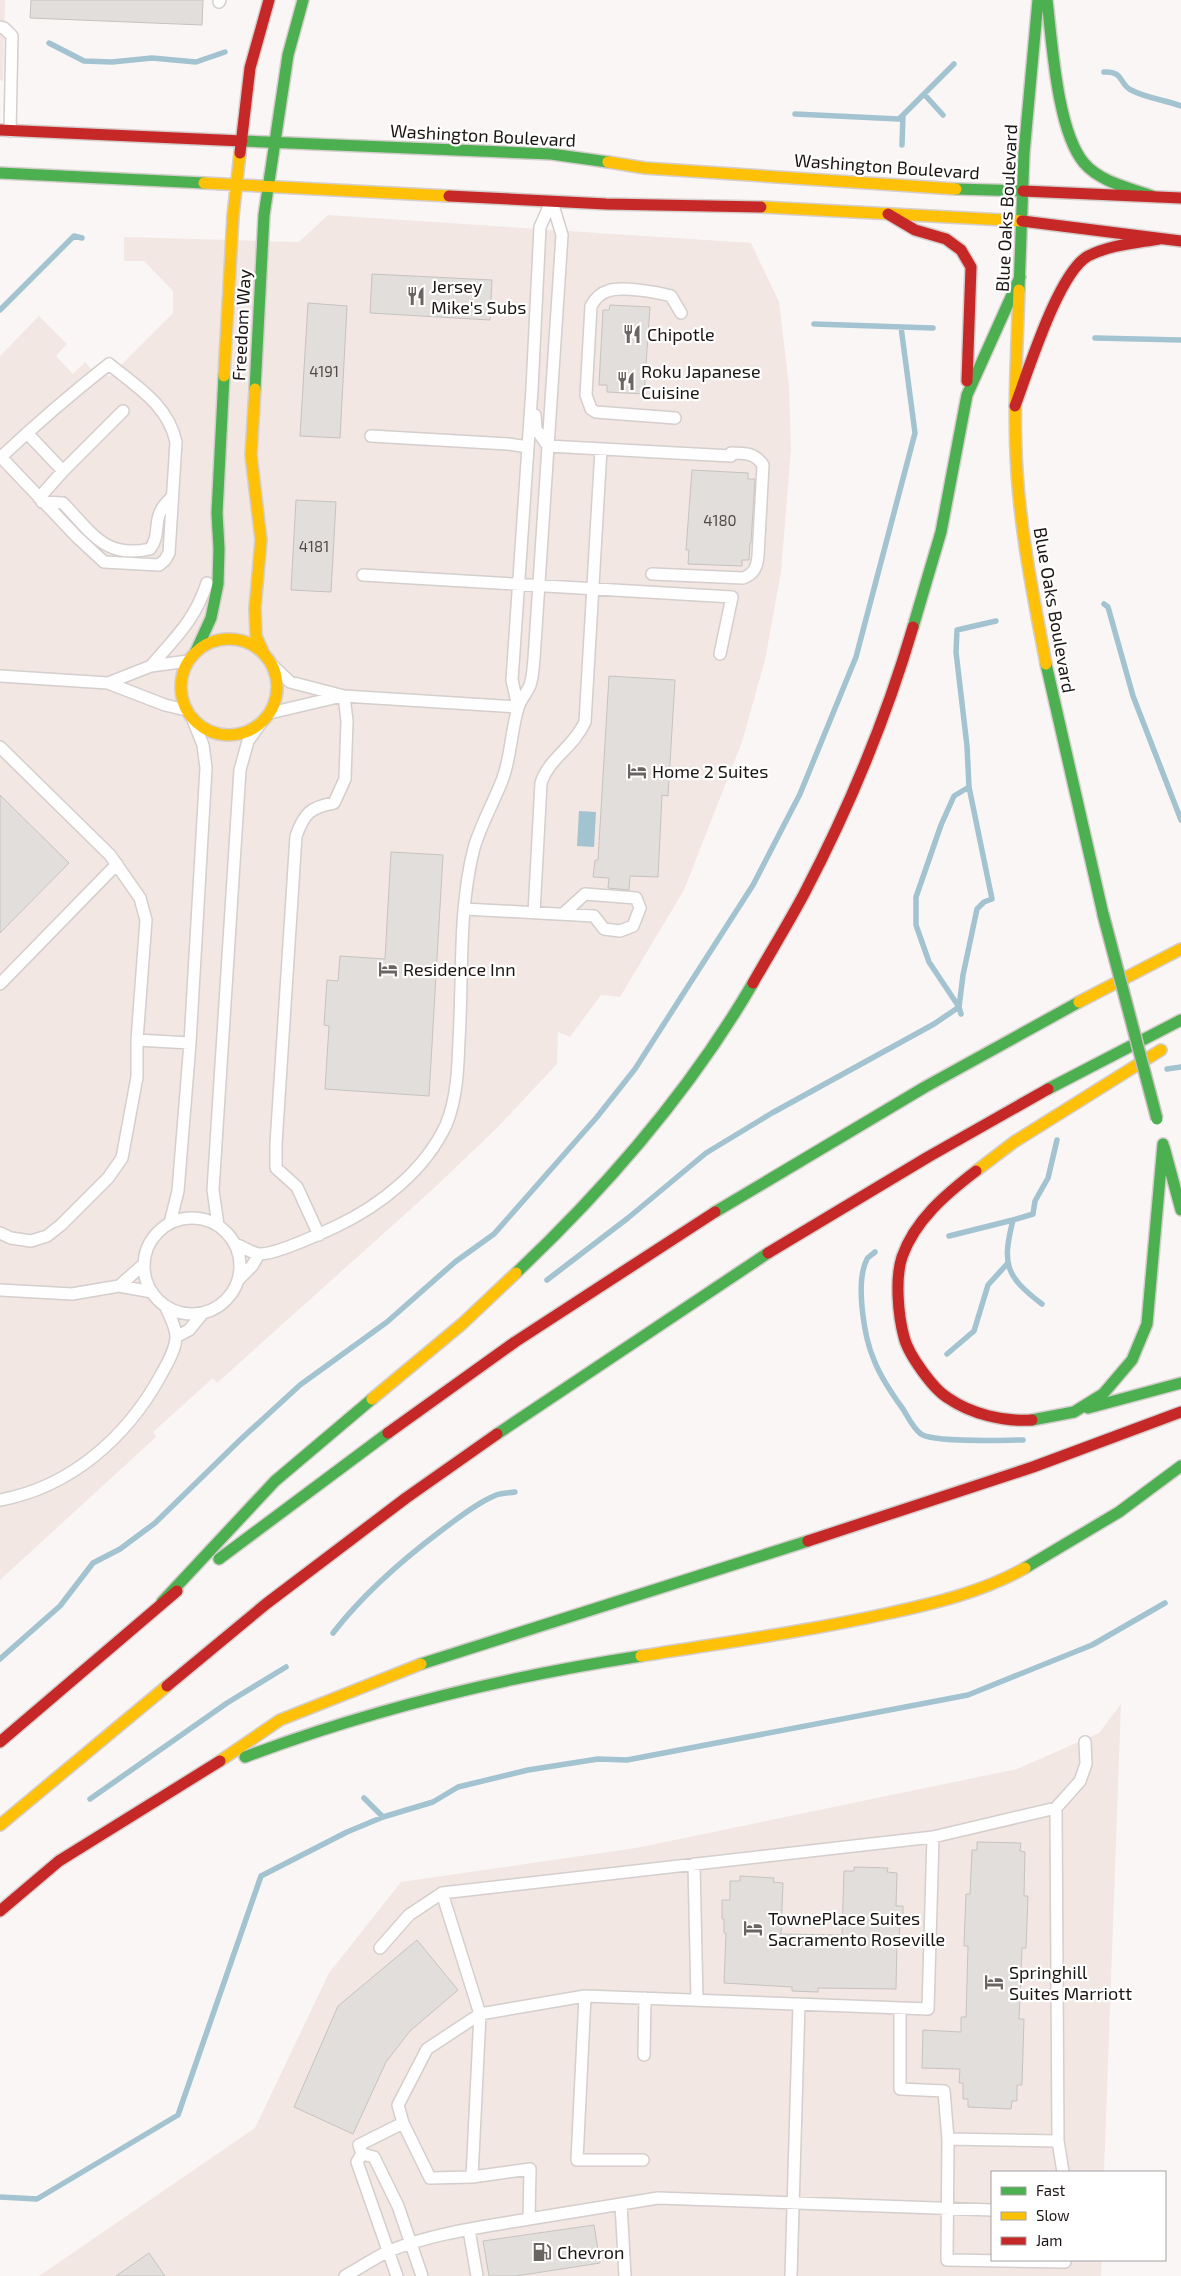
<svg xmlns="http://www.w3.org/2000/svg" width="1181" height="2276" viewBox="0 0 1181 2276" font-family="'Exo 2',sans-serif">
	<style>
		.built { fill: #f2e7e3 }
		.water { fill: #a2c3cf }
		.lines { fill: none; stroke-linecap: round; stroke-linejoin: round }
		.stream { stroke: #a2c3cf; stroke-width: 5.5 }
		.building { fill: #e2dedb; stroke: #c6c2bf }
		.lane-casing { stroke: #d4cecc; stroke-width: 14 }
		.fast-casing { stroke: #d4cecc; stroke-width: 14 }
		.slow-casing { stroke: #d4cecc; stroke-width: 14 }
		.jam-casing { stroke: #d4cecc; stroke-width: 14 }
		.lane { stroke: #fefefe; stroke-width: 11 }
		.fast { stroke: #4caf50; stroke-width: 11 }
		.slow { stroke: #ffc107; stroke-width: 11 }
		.jam { stroke: #c62828; stroke-width: 11 }
		.fast-bridge-casing { stroke: #cabfbf; stroke-width: 14; stroke-linecap: butt }
		.fast-bridge { stroke: #4caf50; stroke-width: 11 }
		.labels { text-anchor: middle; dominant-baseline: central; stroke-width: 4.5; stroke-linejoin: round; paint-order: stroke }
		.number-label { font-size: 15px; fill: #504947 }
		.street-label { font-size: 18px; fill: #1c1513; stroke: #fff }
		.poi-label { font-size: 18px; fill: #1c1513; stroke: #fff; text-anchor: start }
	</style>
	<rect width="100%" height="100%" fill="#faf6f5"/>
	<!-- built -->
	<path class="built" d="M0 0H5L3 81 0 80Z
		M328 215 751 243 779 302 789 386 791 449 781 572 765 660 742 742 684 890 620 997 601 995 570 1037 558 1032 557 1064 496 1129 432 1190 217 1383 213 1378 153 1432 156 1437 0 1580V356L39 316 67 344 56 356 73 374 85 362 90 368 110 376 173 313V291L144 261H124V237L299 242Z
		M1121 1704 1104 2172H992V2260H1102L1101 2276H39L255 2128 329 1973 401 1882 636 1848 1017 1769 1099 1733Z"/>
	<!-- water -->
	<path class="water" d="M579 811 596 812 594 847 577 846Z"/>
	<g class="lines">
		<!-- stream -->
		<path class="stream" d="M49 43 84 61 112 62 152 58 196 62 225 52
			M1104 72C1124 71 1119 84 1131 90 1146 98 1165 100 1181 106
			M924 94 943 115
			M795 114 899 119 954 64
			M902 145 903 115
			M0 310 74 236 82 238
			M814 324 933 328
			M1095 338 1181 340
			M1104 604 1108 607 1133 696 1181 820
			M959 1007 963 975 977 909 984 902 992 899 969 787 967 746 956 652 957 630 996 621
			M959 1007 929 962 916 925V897L941 825 954 796 969 787
			M1167 1069 1181 1067
			M949 1236 1013 1220
			M875 1252C873 1254 868 1257 867 1259 855 1282 864 1337 874 1360 881 1378 892 1394 903 1409 908 1417 913 1428 921 1434 934 1443 1004 1440 1023 1440
			M547 1280 628 1218 706 1153 772 1113 934 1024 959 1007 961 1014
			M1042 1304C1005 1276 1002 1264 1013 1220L1033 1214 1035 1201 1048 1178 1057 1140
			M947 1354 974 1331 988 1285 1007 1264
			M333 1633C364 1593 402 1560 442 1530 458 1518 477 1503 496 1495 502 1493 509 1493 515 1492
			M0 1659 60 1606 93 1563 120 1549 155 1523 240 1440 300 1385 387 1322 455 1262 494 1234 597 1117 635 1069 753 885 800 794 856 657 915 433 901 327
			M364 1798 383 1817
			M90 1799 227 1703 286 1667
			M0 2197 37 2199 178 2115 261 1876 347 1832 383 1817 433 1802 458 1787 528 1770 598 1759 627 1760 968 1695 1092 1645 1165 1603"/>
	</g>
	<!-- building -->
	<path class="building" d="M31 0H203L202 25 30 18Z
		M372 274 492 280 490 320 370 313Z
		M308 303 347 306 340 438 300 436Z
		M610 305 650 307 644 394 607 392V385H599L603 310H609Z
		M692 470 748 473V479H755L751 543H750L749 560H742V566L688 564 689 550H686Z
		M296 500 336 502 331 592 291 590Z
		M609 676 675 680 668 796 662 795 658 877 630 876 629 890 608 888 609 878 593 877 595 860H598Z
		M0 795 69 863 0 933Z
		M391 852 443 855 429 1096 325 1089 329 1026 324 1025 327 980 338 981 340 956 385 959Z
		M977 1842 1021 1843 1020 1851 1025 1852 1024 1896H1028L1026 1948H1022L1019 2019H1024L1022 2085H1017V2101H1012L1011 2109 968 2107V2099H963V2083H959L960 2069 922 2068 923 2030 961 2032V2017H966L968 1946H964L966 1894H970L972 1850H977Z
		M854 1867 888 1868 887 1872 897 1873 896 1906H903V1923H900L899 1939H897L896 1989 818 1988V1992L792 1991V1987L724 1983 726 1933H724V1919H722V1900H730V1881H740V1876L774 1878 773 1882 783 1883 781 1934 842 1935 844 1871H854Z
		M417 1940 458 1990 410 2031 386 2062 353 2134 294 2107 338 2006Z
		M594 2225 600 2263 516 2276H489L483 2241Z
		M149 2253 165 2276H116Z"/>
	<g class="lines">
		<!-- lane casing -->
		<g class="lane-casing">
			<path id="lane" d="M219 2 220 0
				M0 27 4 28 12 36 10 131
				M535 415 536 429 548 446 731 456
				M675 418 596 412 591 409 586 395 591 306C595 299 600 293 608 291 621 286 657 292 671 296L681 313
				M27 433 63 471 123 411
				M371 436 508 444 528 447
				M0 458C35 425 71 394 109 364 137 387 168 405 176 442L169 553 165 560 159 565 104 562 77 537 1 457
				M39 498 63 471
				M42 502 63 503C92 533 105 559 150 549 163 532 149 518 171 498
				M652 574 743 578C754 574 757 567 758 556L763 465C755 453 745 453 731 453
				M363 575 732 597 720 654
				M271 664 290 682 344 696 518 707
				M151 666C175 638 195 620 207 583
				M0 676 108 683 165 705 186 710
				M108 683 151 666 188 661
				M518 707 512 680 532 389 540 227 551 202
				M270 713 342 696
				M0 747 110 855 140 898 146 920 137 1040V1077L122 1158 108 1178 61 1225 47 1236 31 1241 11 1238 0 1233
				M465 909 594 916 604 929 620 931 633 926 640 908 636 898 585 894 564 913
				M534 913 541 783C549 758 573 748 585 722L601 449
				M0 984 117 864
				M137 1040 190 1043
				M144 1266a48 48 0 1 1 96 0a48 48 0 1 1-96 0Z
				M170 1223 178 1191 190 1043 206 768 203 745 193 720
				M218 1225 213 1190 240 770 248 741 261 723
				M319 1235 297 1187 276 1168V1144L296 836C304 814 310 807 334 803L345 779 347 721 344 696
				M235 1244C242 1246 251 1253 259 1254 274 1255 322 1233 337 1226 381 1205 425 1170 446 1125 457 1099 458 1068 459 1040 463 977 458 910 474 848 481 824 494 802 503 778 511 756 511 731 518 708 520 700 527 693 530 685 533 677 533 667 534 659L562 235 552 202
				M238 1280 252 1266 259 1254
				M119 1286 144 1264
				M0 1290 72 1294 119 1286 152 1292
				M176 1337 189 1330 203 1313
				M0 1500C71 1487 127 1437 161 1375 167 1364 176 1349 176 1336 176 1327 169 1315 166 1307
				M1056 1808 1058 2141 948 2139 947 2260 1065 2262V2260
				M694 1864 697 2000
				M380 1948 409 1915 442 1893
				M585 1996 577 2160H643
				M900 2009V2089L944 2091 948 2139
				M644 2055 645 1998
				M403 2123 398 2105 427 2049 480 2014 442 1893 933 1837 1056 1808 1080 1781 1086 1764 1085 1742
				M1058 2141 1063 2172
				M362 2154 359 2145 403 2123 430 2178 472 2177 530 2169 529 2219 658 2198 992 2210
				M362 2154 374 2157 398 2206 422 2276
				M362 2154 357 2162 397 2276
				M472 2177 480 2014 585 1996 928 2009 933 1837
				M621 2204 625 2276
				M469 2230 477 2276
				M345 2276C360 2268 374 2258 389 2251 433 2233 483 2227 529 2219
				M791 2276 799 2004"/>
		</g>
		<!-- fast casing -->
		<g class="fast-casing">
			<path id="fast" d="M1047 0C1052 42 1057 131 1084 163 1100 182 1130 188 1152 196
				M242 141 551 154 608 162
				M0 173 204 183
				M956 189 1023 191
				M1019 290 1024 153 1038 0
				M255 389 264 215 288 55 303 0
				M913 627 941 532 967 395 1020 277
				M196 651 211 618 218 584 219 549 217 513 224 376
				M1046 664 1103 914
				M1048 1089 1181 1020
				M1164 1147 1181 1210
				M715 1212 925 1087 1079 1002
				M516 1273C606 1188 690 1091 753 983
				M1088 1408 1181 1383
				M1032 1420 1074 1412 1103 1394 1132 1360 1147 1324 1163 1144
				M497 1434 768 1253
				M219 1559 388 1433
				M1025 1568 1119 1512 1181 1466
				M162 1602 275 1481 372 1399
				M421 1664 808 1541
				M245 1757C374 1708 505 1677 641 1656"/>
		</g>
		<!-- slow casing -->
		<g class="slow-casing">
			<path id="slow" d="M608 162 645 168 956 189
				M204 183 449 196
				M761 207 1022 221
				M1019 290C1017 350 1013 411 1017 472 1021 536 1034 600 1046 664
				M224 376 233 216 240 153
				M255 389 251 455 261 540 255 608 256 636 264 654
				M181 687a48 48 0 1 1 96 0a48 48 0 1 1-96 0Z
				M1079 1002 1181 949
				M976 1171 1014 1142 1161 1050
				M372 1399 462 1324 516 1273
				M641 1656C722 1643 804 1632 885 1614 932 1604 983 1592 1025 1568
				M220 1761 280 1720 421 1664
				M0 1825 167 1686"/>
		</g>
		<!-- jam casing -->
		<g class="jam-casing">
			<path id="jam" d="M0 130 242 141
				M240 153 250 68 269 0
				M1023 191 1181 198
				M449 196 606 204 761 207
				M888 214 915 230 946 239 961 250 971 267 967 381
				M1022 221 1181 241
				M1015 406C1028 372 1058 273 1088 256 1109 245 1136 243 1159 239
				M753 983C770 953 788 924 804 894 848 810 886 719 913 627
				M976 1171C946 1194 915 1220 902 1257 895 1278 898 1315 904 1337 908 1354 933 1389 948 1398 971 1414 1004 1422 1032 1420
				M768 1253 928 1157 1048 1089
				M388 1433 515 1342 715 1212
				M808 1541 1033 1467 1181 1412
				M167 1686 266 1604 406 1498 497 1434
				M0 1742 177 1591
				M0 1911 59 1861 220 1761"/>
		</g>
		<!-- lane -->
		<use href="#lane" class="lane"/>
		<!-- fast -->
		<use href="#fast" class="fast"/>
		<!-- slow -->
		<use href="#slow" class="slow"/>
		<!-- jam -->
		<use href="#jam" class="jam"/>
		<!-- fast-bridge casing -->
		<g class="fast-bridge-casing">
			<path id="fast-bridge" d="M1103 914 1157 1119"/>
		</g>
		<!-- fast-bridge -->
		<use href="#fast-bridge" class="fast-bridge"/>
	</g>
	<!-- icons -->
	<defs>
		<g id="restaurant-bare" transform="scale(1.5)"><path d="M-5-6h1v4h1v-4h1v4h1v-4h1v5L-1.5 .5V6h-2V.5L-5-1ZM5-6V6H3V1.5H1.5Q1.5-4 5-6Z" fill="#6a6462" stroke="#fff" stroke-width="2.5" paint-order="stroke"/></g>
		<g id="hotel-bare" transform="scale(1.5)"><path d="M-6-4.5h1.5V1H6V5H4.5V3h-9V5H-6ZM-4 0a1.8 1.8 0 1 1 3.6 0ZM.5 0V-2.5h3Q6-2.5 6 0Z" fill="#6a6462" stroke="#fff" stroke-width="2.5" paint-order="stroke"/></g>
		<g id="fuel-bare" transform="scale(1.5)"><path d="M-5.5-6h7V0h2V4h1.3V-2.5L3-4.5l.8-.8L6-3V5H2.5V1h-1V6h-7ZM-4.2-4.7v3.2H.2V-4.7Z" fill="#6a6462" stroke="#fff" stroke-width="2.5" paint-order="stroke"/></g>
	</defs>
	<g fill-rule="evenodd">
		<use href="#restaurant-bare" x="416" y="296"/>
		<use href="#restaurant-bare" x="632" y="334"/>
		<use href="#restaurant-bare" x="626" y="381"/>
		<use href="#hotel-bare" x="637" y="771"/>
		<use href="#hotel-bare" x="388" y="969"/>
		<use href="#hotel-bare" x="753" y="1928"/>
		<use href="#hotel-bare" x="994" y="1982"/>
		<use href="#fuel-bare" x="542" y="2252"/>
	</g>
	<g class="labels">
		<!-- number labels -->
		<g class="number-label">
			<text x="324" y="371">4191</text>
			<text x="720" y="520">4180</text>
			<text x="314" y="546">4181</text>
		</g>
		<!-- street labels -->
		<g class="street-label">
			<text transform="translate(483 135) rotate(3)">Washington Boulevard</text>
			<text transform="translate(887 166) rotate(4)">Washington Boulevard</text>
			<text transform="translate(1006 208) rotate(-87)">Blue Oaks Boulevard</text>
			<text transform="translate(241 325) rotate(-87)">Freedom Way</text>
			<text transform="translate(1055 610) rotate(80)">Blue Oaks Boulevard</text>
		</g>
		<!-- poi labels -->
		<g class="poi-label">
			<text x="431" y="286">Jersey<tspan x="431" dy="21">Mike's Subs</tspan></text>
			<text x="647" y="334">Chipotle</text>
			<text x="641" y="371">Roku Japanese<tspan x="641" dy="21">Cuisine</tspan></text>
			<text x="652" y="771">Home 2 Suites</text>
			<text x="403" y="969">Residence Inn</text>
			<text x="768" y="1918">TownePlace Suites<tspan x="768" dy="21">Sacramento Roseville</tspan></text>
			<text x="1009" y="1972">Springhill<tspan x="1009" dy="21">Suites Marriott</tspan></text>
			<text x="557" y="2252">Chevron</text>
		</g>
	</g>
	<!-- legend -->
	<rect x="991" y="2171" width="175" height="90" fill="#ffffff" stroke="#a4a1a1"/>
	<rect x="1001" y="2187" width="25" height="8" fill="#4caf50" stroke="#a4a1a1"/>
	<text x="1036" y="2196" font-size="15" fill="#1c1513">Fast</text>
	<rect x="1001" y="2212" width="25" height="8" fill="#ffc107" stroke="#a4a1a1"/>
	<text x="1036" y="2221" font-size="15" fill="#1c1513">Slow</text>
	<rect x="1001" y="2237" width="25" height="8" fill="#c62828" stroke="#a4a1a1"/>
	<text x="1036" y="2246" font-size="15" fill="#1c1513">Jam</text>
</svg>
